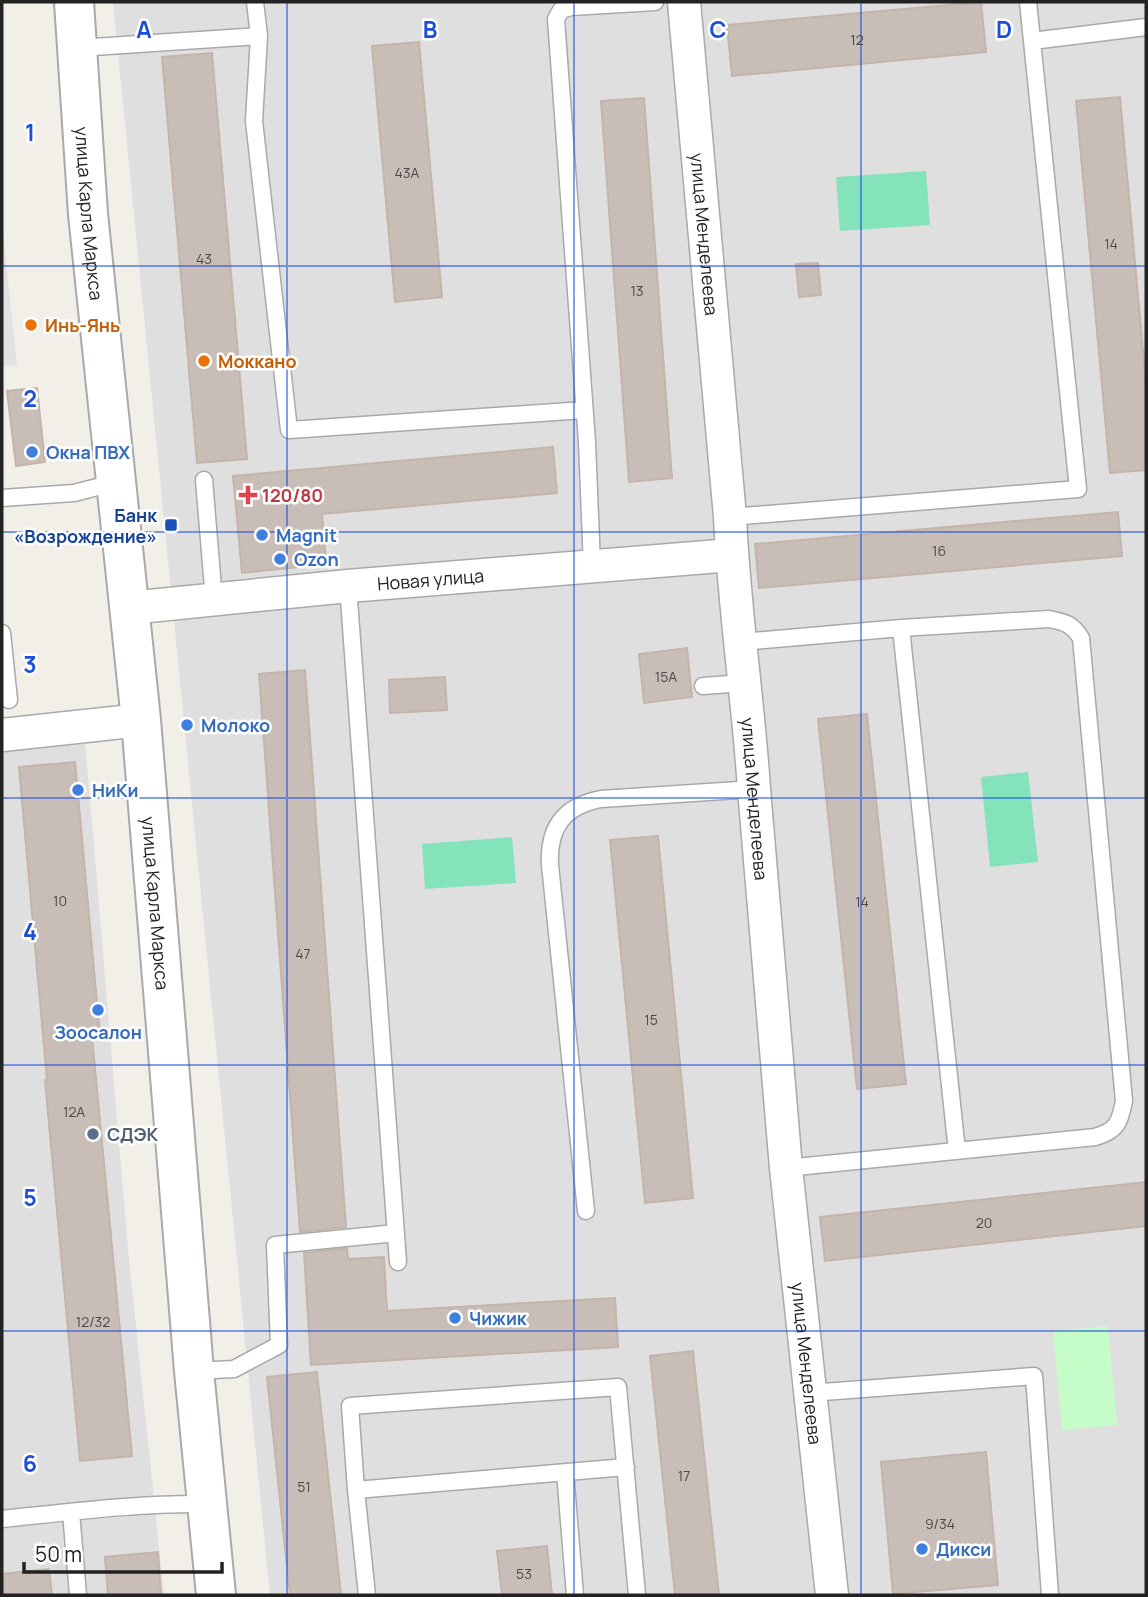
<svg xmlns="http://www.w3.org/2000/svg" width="1148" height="1597" viewBox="0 0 1148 1597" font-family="Manrope,sans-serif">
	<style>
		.residential { fill: #e0dfdf }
		.park { fill: #c6fcc7 }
		.pitch { fill: #84e3ba }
		.parking { fill: #e2e2e2 }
		.building { fill: #c8beb7; stroke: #c5b4aa; stroke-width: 2 }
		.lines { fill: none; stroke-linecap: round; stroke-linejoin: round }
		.service-casing { stroke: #a9a9a9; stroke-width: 19 }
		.minor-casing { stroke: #a9a9a9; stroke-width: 35 }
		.tertiary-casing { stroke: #a9a9a9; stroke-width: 42 }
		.service { stroke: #fff; stroke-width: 16 }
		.minor { stroke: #fff; stroke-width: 32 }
		.tertiary { stroke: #fff; stroke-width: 38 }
		.grid { fill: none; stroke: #1d4ed8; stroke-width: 2; stroke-opacity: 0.55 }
		.food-dot { fill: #e8710a; stroke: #fff; stroke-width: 2.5 }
		.shop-dot { fill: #3f7fe0; stroke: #fff; stroke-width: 2.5 }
		.health-dot { fill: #e0444e; stroke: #fff; stroke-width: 2.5 }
		.transit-dot { fill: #1a4fb4; stroke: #fff; stroke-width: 2.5 }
		.service-dot { fill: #5c6f8a; stroke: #fff; stroke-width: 2.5 }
		.labels { text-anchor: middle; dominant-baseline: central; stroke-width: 5; stroke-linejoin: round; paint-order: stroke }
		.number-label { font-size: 14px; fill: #4c4947 }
		.street-label { font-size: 18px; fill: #222; stroke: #fff }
		.food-label { font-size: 18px; font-weight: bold; fill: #c56008; stroke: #fff; text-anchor: start }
		.shop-label { font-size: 18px; font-weight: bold; fill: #366cbe; stroke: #fff; text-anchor: start }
		.health-label { font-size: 18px; font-weight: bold; fill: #be3a42; stroke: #fff; text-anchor: start }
		.transit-label { font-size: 18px; font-weight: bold; fill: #164399; stroke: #fff; text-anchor: end }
		.service-label { font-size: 18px; font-weight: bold; fill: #4e5e75; stroke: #fff; text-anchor: start }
		.grid-label { font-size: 23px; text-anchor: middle; font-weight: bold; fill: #1d4ed8; stroke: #fff; stroke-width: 5; stroke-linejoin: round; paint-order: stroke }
	</style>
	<rect width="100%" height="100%" fill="#f2efe8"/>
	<!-- residential -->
	<path class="residential" d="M113 2H1146V1595H270Z
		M85 741 129 1260 164 1595H2V749Z"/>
	<!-- park -->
	<path class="park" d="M1108 1326 1117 1425 1062 1430 1053 1331Z"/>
	<!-- pitch -->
	<path class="pitch" d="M926 171 930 225 840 231 836 177Z
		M1028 772 1038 862 990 867 981 777Z
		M512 837 516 883 425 889 422 844Z"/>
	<!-- parking -->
	<path class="parking" d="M2 224 17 365 2 367Z"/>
	<!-- building -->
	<path class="building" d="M981 2 986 52 732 76 727 25Z
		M419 42 442 297 395 302 372 46Z
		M212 53 247 459 197 463 162 57Z
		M1120 97 1146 384V470L1110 473 1076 101Z
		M644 98 672 478 629 482 601 101Z
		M818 263 821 295 799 297 796 264Z
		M37 388 45 462 16 466 7 391Z
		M553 447 557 493 322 514 326 564 242 573 233 476Z
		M1118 512 1122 556 759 588 755 544Z
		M687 648 692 697 644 703 639 654Z
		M305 670 346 1227 300 1232 259 674Z
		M445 677 447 710 390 713 389 680Z
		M867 714 906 1084 857 1089 818 719Z
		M75 762 100 1036 92 1037 132 1456 80 1461 45 1080H47L19 767Z
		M658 836 693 1198 645 1203 610 840Z
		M1146 1182V1226L825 1261 820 1217Z
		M347 1248 348 1259 384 1257 387 1311 615 1298 618 1347 311 1365 304 1253Z
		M693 1351 719 1595H675L650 1356Z
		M317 1372 341 1595H290L267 1377Z
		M986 1452 998 1585 893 1594 881 1462Z
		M547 1546 552 1595H502L497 1551Z
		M158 1552 161 1595H108L105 1557Z
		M49 1569 52 1595H2V1574Z"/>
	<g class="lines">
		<!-- service casing -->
		<g class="service-casing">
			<path id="service" d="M259 36 254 121 289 430 584 410
				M1032 41 1146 27
				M78 48 259 36 255 2
				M204 480 214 600
				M2 498 74 493 117 482
				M730 517 1078 489 1028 2
				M592 566 587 442 556 19 561 10 571 7 655 2
				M348 586 398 1262
				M901 628 957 1151
				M2 633 9 700
				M741 642 901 628 1049 619C1065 622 1072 624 1081 638L1124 1101C1120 1122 1117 1131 1095 1137L786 1168
				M703 686 744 683
				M586 1211 550 865C548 827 564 806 601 799L754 789
				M194 1371 234 1369 279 1345 275 1245 396 1233
				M810 1393 1034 1376 1050 1595
				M626 1467 356 1490 350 1406 618 1387 637 1595
				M565 1472 575 1595
				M356 1490 367 1595
				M71 1512 78 1595
				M2 1519C70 1512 139 1503 208 1504"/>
		</g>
		<!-- minor casing -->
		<g class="minor-casing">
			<g id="minor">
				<path id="s1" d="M684 2 730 517C734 608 748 698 754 789L786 1168 832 1595"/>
				<path id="s2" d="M129 608 348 586 732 555"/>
				<path d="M2 735 141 720"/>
			</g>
		</g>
		<!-- tertiary casing -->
		<g class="tertiary-casing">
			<g id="tertiary">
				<path id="s3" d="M74 2 88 214 141 720 194 1371 216 1595"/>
			</g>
		</g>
		<!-- service -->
		<use href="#service" class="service"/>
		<!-- minor -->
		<use href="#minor" class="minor"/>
		<!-- tertiary -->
		<use href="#tertiary" class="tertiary"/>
	</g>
	<!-- grid -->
	<path class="grid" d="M287 2V1595M574 2V1595M861 2V1595M2 266H1146M2 532H1146M2 798H1146M2 1065H1146M2 1331H1146"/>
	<!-- markers -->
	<g class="food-dot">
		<circle cx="31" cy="325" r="7"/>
		<circle cx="204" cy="361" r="7"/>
	</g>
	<g class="shop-dot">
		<circle cx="32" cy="452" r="7"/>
		<circle cx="262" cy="535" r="7"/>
		<circle cx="280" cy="559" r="7"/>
		<circle cx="187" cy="725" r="7"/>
		<circle cx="78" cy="790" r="7"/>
		<circle cx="98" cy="1010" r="7"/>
		<circle cx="455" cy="1318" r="7"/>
		<circle cx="922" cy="1549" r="7"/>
	</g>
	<path class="health-dot" d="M244.5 484.5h7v7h7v7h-7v7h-7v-7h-7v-7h7z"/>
	<rect class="transit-dot" x="164" y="518" width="14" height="14" rx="3.5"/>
	<circle class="service-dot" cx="93" cy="1134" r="7"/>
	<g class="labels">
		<!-- number labels -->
		<g class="number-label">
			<text x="857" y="39">12</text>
			<text x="407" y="172">43А</text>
			<text x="1111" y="243">14</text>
			<text x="204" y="258">43</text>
			<text x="637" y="290">13</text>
			<text x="939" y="550">16</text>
			<text x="666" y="676">15А</text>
			<text x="60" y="900">10</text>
			<text x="862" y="901">14</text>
			<text x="303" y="953">47</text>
			<text x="651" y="1019">15</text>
			<text x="74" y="1111">12А</text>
			<text x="984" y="1222">20</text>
			<text x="93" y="1321">12/32</text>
			<text x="684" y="1475">17</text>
			<text x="304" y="1486">51</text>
			<text x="940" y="1523">9/34</text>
			<text x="524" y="1573">53</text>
		</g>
		<!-- street labels -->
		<g class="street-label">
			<text stroke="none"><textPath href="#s3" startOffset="212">улица Карла Маркса</textPath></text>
			<text stroke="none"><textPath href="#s1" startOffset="233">улица Менделеева</textPath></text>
			<text stroke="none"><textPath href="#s2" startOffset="303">Новая улица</textPath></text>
			<text stroke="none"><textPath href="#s1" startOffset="800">улица Менделеева</textPath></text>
			<text stroke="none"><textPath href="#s3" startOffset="905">улица Карла Маркса</textPath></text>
			<text stroke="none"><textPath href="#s1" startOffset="1367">улица Менделеева</textPath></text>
		</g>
		<!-- food labels -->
		<g class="food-label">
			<text x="45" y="325">Инь-Янь</text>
			<text x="218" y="361">Моккано</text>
		</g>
		<!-- shop labels -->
		<g class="shop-label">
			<text x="46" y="452">Окна ПВХ</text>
			<text x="276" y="535">Magnit</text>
			<text x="294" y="559">Ozon</text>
			<text x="201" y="725">Молоко</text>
			<text x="92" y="790">НиКи</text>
			<text x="98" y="1032" text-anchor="middle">Зоосалон</text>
			<text x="469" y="1318">Чижик</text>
			<text x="936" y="1549">Дикси</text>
		</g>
		<!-- health labels -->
		<g class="health-label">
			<text x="262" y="495">120/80</text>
		</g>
		<!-- transit labels -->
		<g class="transit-label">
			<text x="157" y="515">Банк<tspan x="157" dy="21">«Возрождение»</tspan></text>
		</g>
		<!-- service labels -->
		<g class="service-label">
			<text x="107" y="1134">СДЭК</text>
		</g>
	</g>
	<g class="grid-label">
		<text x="144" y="38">A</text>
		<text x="430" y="38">B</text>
		<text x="718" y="38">C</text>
		<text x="1004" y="38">D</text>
		<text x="30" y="141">1</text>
		<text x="30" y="407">2</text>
		<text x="30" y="673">3</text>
		<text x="30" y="940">4</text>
		<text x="30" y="1206">5</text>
		<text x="30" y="1472">6</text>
	</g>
	<!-- border -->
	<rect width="1148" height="1597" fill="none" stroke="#222222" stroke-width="7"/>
	<!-- scale -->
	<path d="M24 1562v10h198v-10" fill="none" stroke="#222222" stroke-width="3.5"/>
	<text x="35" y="1562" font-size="21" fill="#222222" stroke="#ffffff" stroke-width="5" paint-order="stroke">50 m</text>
</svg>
